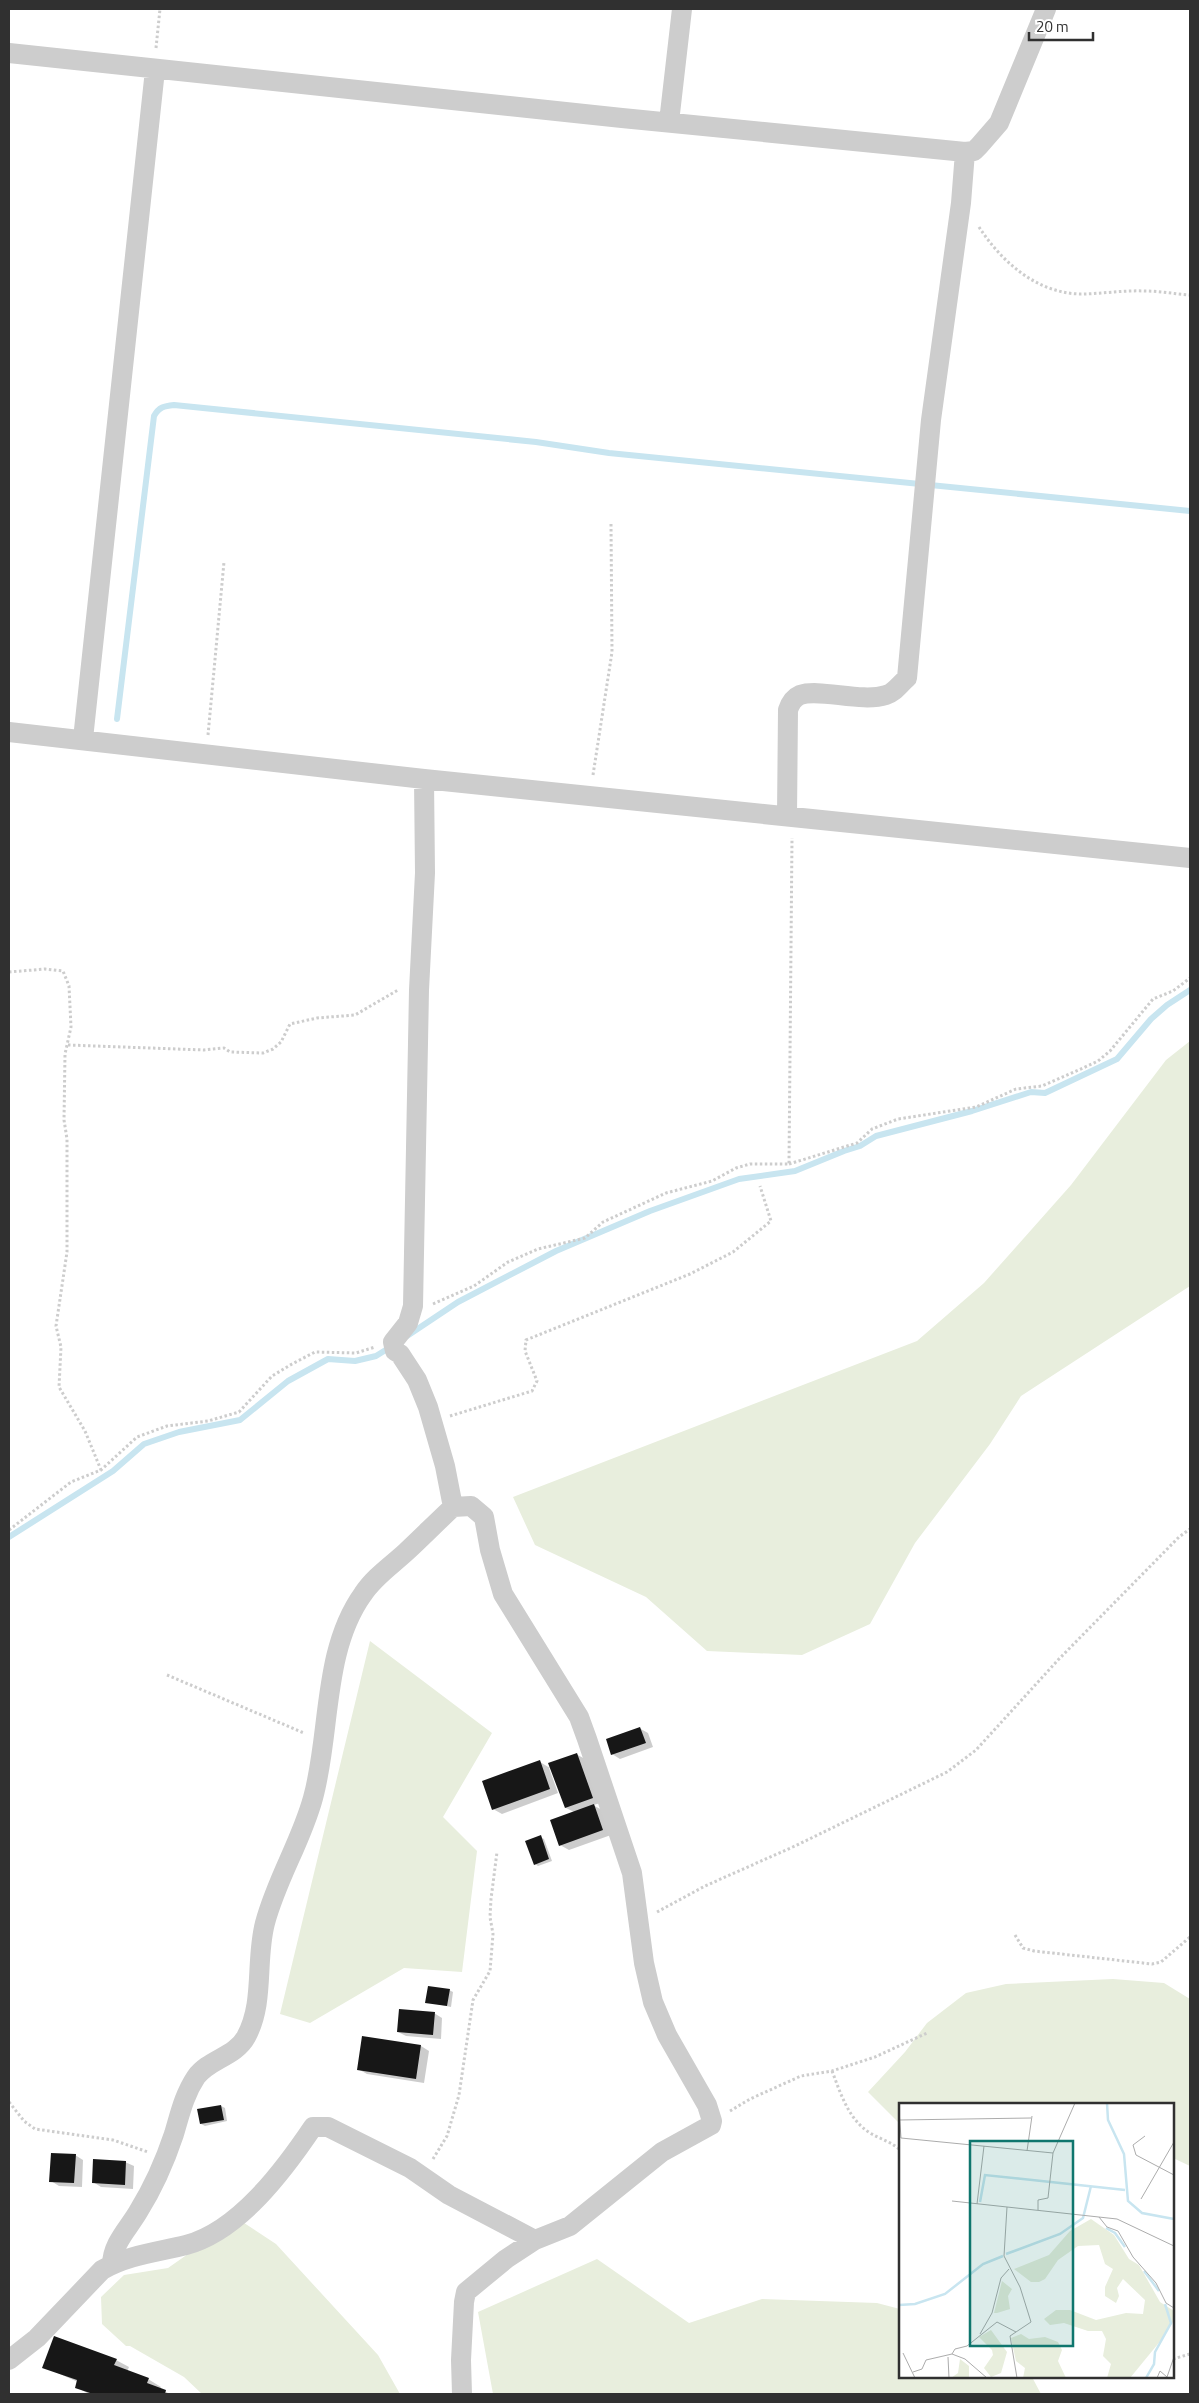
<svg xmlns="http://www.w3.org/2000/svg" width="1199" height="2403" viewBox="0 0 1199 2403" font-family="'Titillium Web',sans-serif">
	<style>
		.green { fill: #e8eedd }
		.shadow { fill: #0003 }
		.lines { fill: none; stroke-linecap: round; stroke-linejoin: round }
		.stream { stroke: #c8e5f0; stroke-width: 6 }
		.building { fill: #171717 }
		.path { stroke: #cdcdcd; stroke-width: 3; stroke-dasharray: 2.5 2.5; stroke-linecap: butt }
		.street { stroke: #cdcdcd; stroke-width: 20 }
		.inset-river { fill: none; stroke: #c8e5f0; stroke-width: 2.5 }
		.inset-road { fill: none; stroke: #acacac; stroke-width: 1 }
		.view { fill: #0f766e; fill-opacity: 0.15; stroke: #0f766e; stroke-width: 2.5 }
		.inset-edge { fill: none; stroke: #303030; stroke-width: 2.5 }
	</style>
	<rect width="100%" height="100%" fill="#fff"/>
	<!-- green -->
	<path class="green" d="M1190 1041V1286L1021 1396 990 1444 915 1543 870 1624 802 1655 707 1651 646 1597 535 1545 513 1497 917 1341 984 1283 1071 1185 1166 1060Z
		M370 1641 492 1733 443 1817 477 1851 462 1972 404 1968 310 2023 280 2014Z
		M1113 1979 1164 1983 1190 1999V2166L1173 2158V2104H900V2124L868 2092 905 2052 927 2023 966 1993 1006 1984Z
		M238 2219 276 2244 378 2355 400 2394H202L184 2377 130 2346H126L102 2324 101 2297 124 2275 168 2268Z
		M597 2259 689 2323 762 2299 877 2303 900 2309V2377H1032L1041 2394H493L478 2312Z"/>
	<!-- shadow -->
	<path class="shadow" d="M639 1728 648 1733 653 1747 620 1759 612 1754Z
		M576 1754 585 1759 601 1803 593 1805 602 1810 611 1835 569 1850 560 1845 574 1812 566 1808Z
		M540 1762 550 1768H549L558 1793 502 1814 493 1809Z
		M540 1837 544 1839 552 1861 538 1866 535 1864Z
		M449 1990 453 1992 451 2007 427 2002Z
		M434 2013 442 2018 441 2039 406 2036 398 2032Z
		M421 2046 429 2051 424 2083 367 2074 358 2069Z
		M221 2106 225 2108 227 2121 205 2126 201 2124Z
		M75 2155 83 2160 82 2187 59 2186 51 2181Z
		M125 2162 134 2166 133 2189 101 2187 93 2182Z
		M116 2360 129 2367 127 2372 148 2379 161 2387 160 2389 170 2394H89L76 2387 78 2382 44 2367Z"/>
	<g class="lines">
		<!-- stream -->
		<path class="stream" d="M117 719 154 416C159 407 164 406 174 405L536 442 609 453 1190 511
			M407 1336 458 1302 556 1251 650 1211 739 1179 795 1171 844 1151 860 1146 876 1136 972 1111 1031 1092 1045 1093 1117 1059 1151 1019 1167 1005 1190 990
			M9 1537 113 1471 144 1444 179 1432 240 1420 288 1381 328 1359 355 1361 376 1356 392 1346"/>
	</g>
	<!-- building -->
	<path class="building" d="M640 1727 646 1743 611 1755 606 1739Z
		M577 1753 593 1798 565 1808 548 1763Z
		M540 1760 550 1789 492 1810 482 1781Z
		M594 1804 603 1830 559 1846 550 1820Z
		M541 1835 549 1859 534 1865 525 1841Z
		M428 1986 450 1989 447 2006 425 2003Z
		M399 2009 435 2012 433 2035 397 2032Z
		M362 2036 421 2045 416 2079 357 2070Z
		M221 2105 224 2120 200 2124 197 2109Z
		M51 2153 76 2154 74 2183 49 2182Z
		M93 2159 126 2161 125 2185 92 2183Z
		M54 2336 117 2359 114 2365 149 2378 147 2383 166 2390 165 2394H93L75 2388 77 2380 42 2368Z"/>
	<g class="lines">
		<!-- path -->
		<path class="path" d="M156 48 160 9
			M979 227C1001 261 1036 293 1080 294 1101 294 1123 290 1145 291 1160 291 1175 294 1190 295
			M208 735 224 562
			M593 775 612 652 611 524
			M9 972 45 969 63 971 69 986 71 1027 65 1054 64 1120 67 1139V1252L56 1326 61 1347 59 1387 85 1431 101 1470
			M68 1045 204 1050 224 1048 230 1052 263 1053 273 1049 281 1042 290 1024 317 1018 355 1015 398 990
			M789 1164 857 1143 872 1129 898 1119 976 1107 1016 1089 1042 1086 1083 1068 1098 1061 1110 1051 1153 999 1173 991 1190 978
			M433 1304 474 1286 508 1262 538 1249 585 1238 603 1222 666 1193 712 1181 736 1168 750 1164H789L792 838
			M450 1416 532 1391 537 1381 525 1351 526 1340 690 1274 733 1252 771 1221 760 1186
			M9 1530 71 1482 101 1470 137 1437 167 1426 208 1421 239 1412 272 1376 292 1364 315 1352 356 1353 375 1347
			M167 1675 304 1733
			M657 1912 705 1886 795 1846 947 1772 976 1750 1058 1660 1179 1537 1190 1529
			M1015 1935 1023 1948 1034 1951 1152 1964 1161 1962 1190 1937
			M832 2071C841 2094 848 2119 870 2133 880 2139 892 2142 900 2150
			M9 2102 24 2121 35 2129 113 2140 148 2152
			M730 2111 750 2099 801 2076 832 2071 875 2057 927 2033
			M433 2159 447 2136 459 2095 473 2000 490 1971 493 1934 490 1917 491 1899 497 1852
			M1173 2359 1190 2354"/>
		<!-- street -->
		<path class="street" d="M9 53 622 118 965 152 974 151 979 146 999 123 1046 9
			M669 122 682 9
			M9 732 424 779 1190 858
			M83 739 155 70
			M424 779 425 873 419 990 413 1306 408 1323 393 1342 395 1351 400 1354 417 1380 428 1407 445 1466 453 1507 471 1506 484 1517 490 1550 503 1594 579 1717 587 1739 632 1873 644 1963 653 2002 667 2035 707 2105 712 2121 711 2125 662 2152 570 2226 535 2240 506 2259 466 2292 464 2302 461 2360 462 2394
			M787 816 788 710C790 704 793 698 800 695 820 688 861 703 886 695 894 693 900 684 907 678L931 420 961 203 965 152
			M112 2265C112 2244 128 2229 138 2212 153 2188 165 2161 174 2134 180 2114 184 2095 196 2077 209 2059 235 2057 246 2037 265 2002 255 1961 265 1923 277 1878 301 1842 313 1798 331 1733 322 1651 363 1594 374 1577 392 1565 406 1552 422 1537 437 1522 453 1507
			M9 2360 37 2338 102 2270C128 2255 158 2252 186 2245 239 2231 284 2170 313 2127H328L410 2168 449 2195 535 2240"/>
	</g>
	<!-- overview -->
	<g transform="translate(899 2103)">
		<rect width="275" height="275" fill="#fff"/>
		<path d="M192 116 215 132 230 156 240 162 261 199 275 208 274 219 263 236 231 275H208L212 261 204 253 207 236 203 228H189L165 220 151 222 145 216 157 207H171L197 217 227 210 244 211 246 197 224 176 218 185 220 193 217 200 206 193V184L214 166 206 161 200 142 179 143 159 157 146 176 140 179H132L115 166 150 152 171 128ZM103 178 113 186 109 193 111 206 98 210H95ZM92 227 108 249 102 270 92 274 85 265 94 252 93 247 80 234ZM122 231 130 236 146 234 159 239 163 247 159 258 167 275H124L126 265 117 258 112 235ZM61 256 70 263V275H52L59 270Z" fill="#e8eedd"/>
		<path class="inset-river" d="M208 0 209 17 225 51 229 98 243 110 275 116M81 99 86 72 226 87M207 125 216 130 226 144M107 151 161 131 184 115 192 83M245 168 260 188M0 202 16 201 46 191 84 161 104 153M247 275 255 261 256 249 272 220 266 201"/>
		<path class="inset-road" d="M0 7 2 35 154 50M0 17 132 15M246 33 234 42 237 52 275 72M128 48 133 13M242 96 275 39M53 98 218 116 275 143M78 101 85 43M108 104 105 153 121 184 132 219 111 233 118 275M139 107V97L149 95 154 50 176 0M200 114 208 124 219 128 234 154 257 180 267 200 275 205M81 231 93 210 102 175 110 166M4 250 16 275M53 251 56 246 68 243 98 219 117 229M49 254 50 275M14 269 23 266 27 257 53 251 66 256 88 275M268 274 275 254M258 275 261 268 268 274"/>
		<path class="view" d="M71 38H174V243H71Z"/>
		<rect width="275" height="275" class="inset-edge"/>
	</g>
	<!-- border -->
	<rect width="1199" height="2403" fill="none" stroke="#303030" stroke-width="20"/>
	<!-- scale -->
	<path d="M1029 32v8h64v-8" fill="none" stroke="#303030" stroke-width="2.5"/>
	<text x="1036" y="32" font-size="15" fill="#303030" stroke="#ffffff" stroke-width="4" paint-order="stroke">20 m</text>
</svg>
